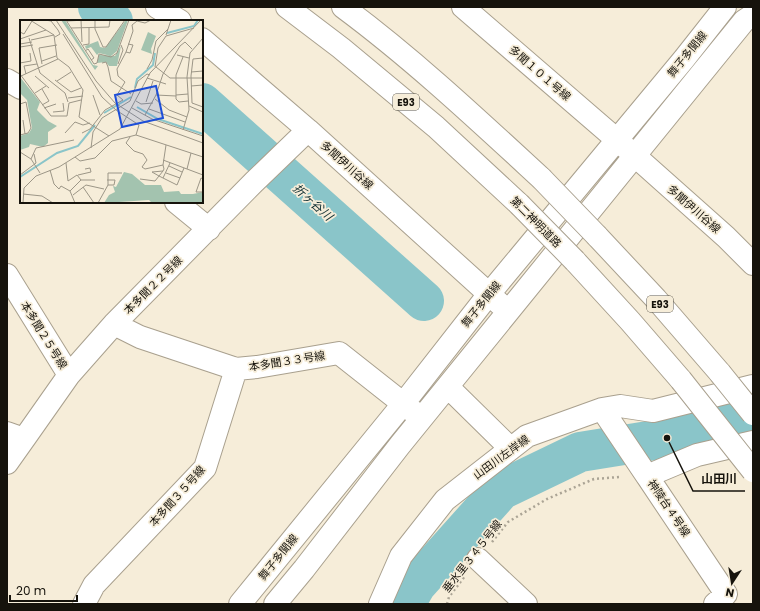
<svg xmlns="http://www.w3.org/2000/svg" width="760" height="611" viewBox="0 0 760 611" font-family="Poppins,'Noto Sans JP',sans-serif">
	<style>
		.lines { fill: none; stroke-linecap: round; stroke-linejoin: round }
		.river { stroke: #8ac5c9; stroke-width: 40 }
		.minor-casing { stroke: #a9a08e; stroke-width: 24 }
		.highway-casing { stroke: #a9a08e; stroke-width: 24 }
		.path { stroke: #aba495; stroke-width: 2.5; stroke-dasharray: 2 3; stroke-linecap: butt }
		.minor { stroke: #fff; stroke-width: 22 }
		.highway { stroke: #fff; stroke-width: 22 }
		.highway-bridge-casing { stroke: #a9a08e; stroke-width: 24; stroke-linecap: butt }
		.highway-bridge { stroke: #fff; stroke-width: 22 }
		.labels { text-anchor: middle; dominant-baseline: central; stroke-width: 3.5; stroke-linejoin: round; paint-order: stroke }
		.shield { fill: #f6edd9; stroke: #59544a; stroke-width: 1 }
		.shield-label { font-size: 10px; font-weight: bold; fill: #16130c }
		.street-label { font-size: 11px; fill: #16130c; stroke: #f6edd9 }
		.water-label { font-size: 12px; font-style: italic; fill: #143235; stroke: #f6edd9 }
		.inset-river { fill: none; stroke: #8ac5c9; stroke-width: 2 }
		.inset-road { fill: none; stroke: #9c9687; stroke-width: 1 }
		.view { fill: #1d4ed8; fill-opacity: 0.15; stroke: #1d4ed8; stroke-width: 2 }
		.inset-edge { fill: none; stroke: #16130c; stroke-width: 2 }
		.leader { fill: none; stroke: #16130c; stroke-width: 1.5 }
		.callout-dot { fill: #16130c; stroke: #f6edd9; stroke-width: 1.5 }
		.callout-label { font-size: 12px; text-anchor: middle; font-weight: bold; fill: #16130c; stroke: #f6edd9; stroke-width: 3.5; stroke-linejoin: round; paint-order: stroke }
	</style>
	<rect width="100%" height="100%" fill="#f6edd9"/>
	<g class="lines">
		<!-- river -->
		<path class="river" d="M98 7 113 21
			M202 103 424 301
			M405 604 416 585 501 490 580 452 667 438 753 416"/>
		<!-- minor casing -->
		<g class="minor-casing">
			<path id="minor" d="M157 7 180 21
				M463 7 616 139 726 237 753 264
				M202 39 308 130 500 304
				M7 80 21 88
				M176 202 209 229
				M7 275 69 375
				M114 324 140 337 236 369 257 367 339 353 415 413
				M448 387 510 448
				M602 409 647 476
				M7 433 24 439 69 375 114 324 254 182 308 130
				M7 463 24 439
				M478 559 526 604
				M84 604 94 585 205 468 236 369
				M240 604 403 404 489 294 684 59 725 7
				M275 604 304 569 400 445 744 21 753 15
				M380 604 401 556 445 500 527 436 602 409 620 406 653 411 753 386
				M715 604 726 594 647 476 697 455 753 442"/>
		</g>
		<!-- highway casing -->
		<g class="highway-casing">
			<path id="highway" d="M287 7 341 48 436 127 519 204
				M343 7C413 59 477 119 541 178
				M597 236 656 299 720 373
				M575 261 630 321 681 380"/>
		</g>
		<!-- path -->
		<path class="path" d="M492 542 508 522 547 499 594 479 620 477
			M447 604 449 597 465 576"/>
		<!-- minor -->
		<use href="#minor" class="minor"/>
		<!-- highway -->
		<use href="#highway" class="highway"/>
		<!-- highway-bridge casing -->
		<g class="highway-bridge-casing">
			<path id="highway-bridge" d="M541 178 597 236
				M519 204 575 261
				M720 373 753 414
				M681 380 753 471"/>
		</g>
		<!-- highway-bridge -->
		<use href="#highway-bridge" class="highway-bridge"/>
	</g>
	<g class="labels">
		<!-- shield labels -->
		<g class="shield">
			<rect x="393" y="94" width="26" height="16" rx="3"/>
			<rect x="647" y="296" width="26" height="16" rx="3"/>
		</g>
		<g class="shield-label">
			<text x="406" y="102">E93</text>
			<text x="660" y="304">E93</text>
		</g>
		<!-- street labels -->
		<g class="street-label">
			<text transform="translate(687 54) rotate(-51)">舞子多聞線</text>
			<text transform="translate(540 73) rotate(41)">多聞１０１号線</text>
			<text transform="translate(347 165) rotate(42)">多聞伊川谷線</text>
			<text transform="translate(694 209) rotate(41)">多聞伊川谷線</text>
			<text transform="translate(536 222) rotate(45)">第二神明道路</text>
			<text transform="translate(153 285) rotate(-45)">本多聞２２号線</text>
			<text transform="translate(481 304) rotate(-51)">舞子多聞線</text>
			<text transform="translate(44 335) rotate(58)">本多聞２５号線</text>
			<text transform="translate(287 361) rotate(-9)">本多聞３３号線</text>
			<text transform="translate(501 457) rotate(-36)">山田川左岸線</text>
			<text transform="translate(177 496) rotate(-48)">本多聞３５号線</text>
			<text transform="translate(669 508) rotate(56)">神陵台４号線</text>
			<text transform="translate(472 556) rotate(-52)">垂水里３４５号線</text>
			<text transform="translate(278 557) rotate(-51)">舞子多聞線</text>
		</g>
		<!-- water labels -->
		<g class="water-label">
			<text transform="translate(313 202) rotate(42)">折ヶ谷川</text>
		</g>
	</g>
	<!-- overview -->
	<g transform="translate(20 20)">
		<rect width="183" height="183" fill="#f6edd9"/>
		<path d="M41 0H45L73 45 78 46 75 50ZM104 152 112 154 125 165H141L144 172 159 171 161 174H173L183 172V183H132L129 180 84 183 89 175 95 172 93 166 96 167Z" fill="#a3c3af"/>
		<path d="M106 0H108L97 31 91 36 79 33 77 35 71 27 66 29 65 26 78 21 80 27 85 28ZM101 26 97 46H89L86 42 77 43 79 35 95 36ZM0 57 20 82 17 90 28 101 37 106 28 112V123L23 127 10 124 9 127 0 130V116L9 113 12 108 7 80 0 73Z" fill="#a3c3af"/>
		<path d="M128 12 136 16 131 29 132 34 121 30Z" fill="#a3c3af"/>
		<path class="inset-river" d="M147 13 174 6 178 0M115 68 117 59 133 45 135 33M117 87 138 99 183 114M84 93 111 77M0 157 37 133 58 126 75 105"/>
		<path class="inset-road" d="M10 0 34 15 37 38 49 47 63 70 59 97 89 116M25 0 31 1 38 10 40 14 35 17M36 0 76 61 95 83 123 101 183 123M46 0 74 44 77 43 79 34 91 37 97 33 109 0M61 0 62 22M75 0V9L83 27H86L105 0M47 1 66 0M51 8 89 7 90 0M0 12 4 14 12 1M43 14 82 77 96 90 119 105 116 115 183 137M146 15 151 0M9 18 20 53 45 73 48 82M0 19 26 10M11 20 34 15M0 24 12 22M63 25 69 24V7M0 27 13 25M65 31 68 29 74 38 71 40M106 32 110 33 113 25 108 24M157 35 169 38M163 37 156 55V79L159 82 168 81M183 38 173 39 171 56 172 83 183 87M22 41 36 36M0 43 11 41 10 33M82 43 86 42 88 47 91 61 111 74M22 44 19 28 37 25M98 44 103 30 101 25M135 47 138 28 146 16 174 8M136 47 150 58H183M127 49 132 40 136 21 148 9M171 52 183 51M0 54 31 96H47L49 83 61 80M6 54 4 46 17 44M1 56 38 39M15 56 29 68M127 58 146 64M35 60 51 72 61 68M37 61 51 52M171 66 183 65M22 69 29 81 22 85M15 73 26 66M73 75 80 95M136 75 143 54 160 26 165 22 172 29M156 75 168 74M48 78 63 76M135 79 149 90 167 97M116 81 121 84 133 83M126 82 133 61M0 84 6 82 11 108 8 113 0 115M169 86 183 92M24 88 36 84M112 88 132 99 183 116M129 89 165 102M33 92 44 91 43 83M125 95 136 75 156 76M3 100 5 114M163 110 169 90 167 57 170 33 183 18M45 113 55 102 63 105 70 103M62 113 70 109 85 90 103 80 97 75 105 62 98 56 97 49 106 32 113 11 112 5 117 1 125 3 131 0M110 117 106 123 114 131 123 134 127 140 122 147 125 149 143 145 146 125M71 128 73 112 82 98 110 81 118 61 127 54 130 55M0 132 11 139 20 153M55 137 60 141 75 138 92 121 116 115M11 139 16 128 54 120M143 140 183 155M46 143 48 161 57 155 61 160M149 146 162 152M167 149 171 133M30 150 34 164 39 169 41 166 50 171 55 183M143 151 132 152 139 156 143 151 144 149 143 145M146 153 160 158M0 155 16 143 14 134M58 155 71 152 70 148 65 149M143 158 150 143M120 159 135 161 139 156 157 165 164 148M183 159 181 158 176 172H183M87 160H95L94 165H88M63 167 74 183M50 171 61 160H75M3 174 22 176 33 183M53 175 66 165 84 169M3 183 4 168 16 156 39 147 100 109 130 53 181 0M78 183 88 165V153H102"/>
		<path class="view" d="M136 66 143 98 102 107 95 75Z"/>
		<rect width="183" height="183" class="inset-edge"/>
	</g>
	<!-- callouts -->
	<path class="leader" d="M667 438L693 491H745"/>
	<circle class="callout-dot" cx="667" cy="438" r="4"/>
	<g class="callout-label">
		<text x="719" y="483">山田川</text>
	</g>
	<!-- border -->
	<rect width="760" height="611" fill="none" stroke="#16130c" stroke-width="16"/>
	<!-- north arrow -->
	<g transform="translate(732 583) rotate(192)" stroke="#f6edd9" stroke-width="3" paint-order="stroke">
	<path d="M0-3L7 15L0 10L-7 15Z" fill="#16130c"/>
	<text y="-6" font-size="11" font-weight="bold" text-anchor="middle" fill="#16130c">N</text>
	</g>
	<!-- scale -->
	<path d="M10 595v6h67v-6" fill="none" stroke="#16130c" stroke-width="2"/>
	<text x="16" y="595" font-size="12" fill="#16130c" stroke="#f6edd9" stroke-width="3" paint-order="stroke">20 m</text>
</svg>
